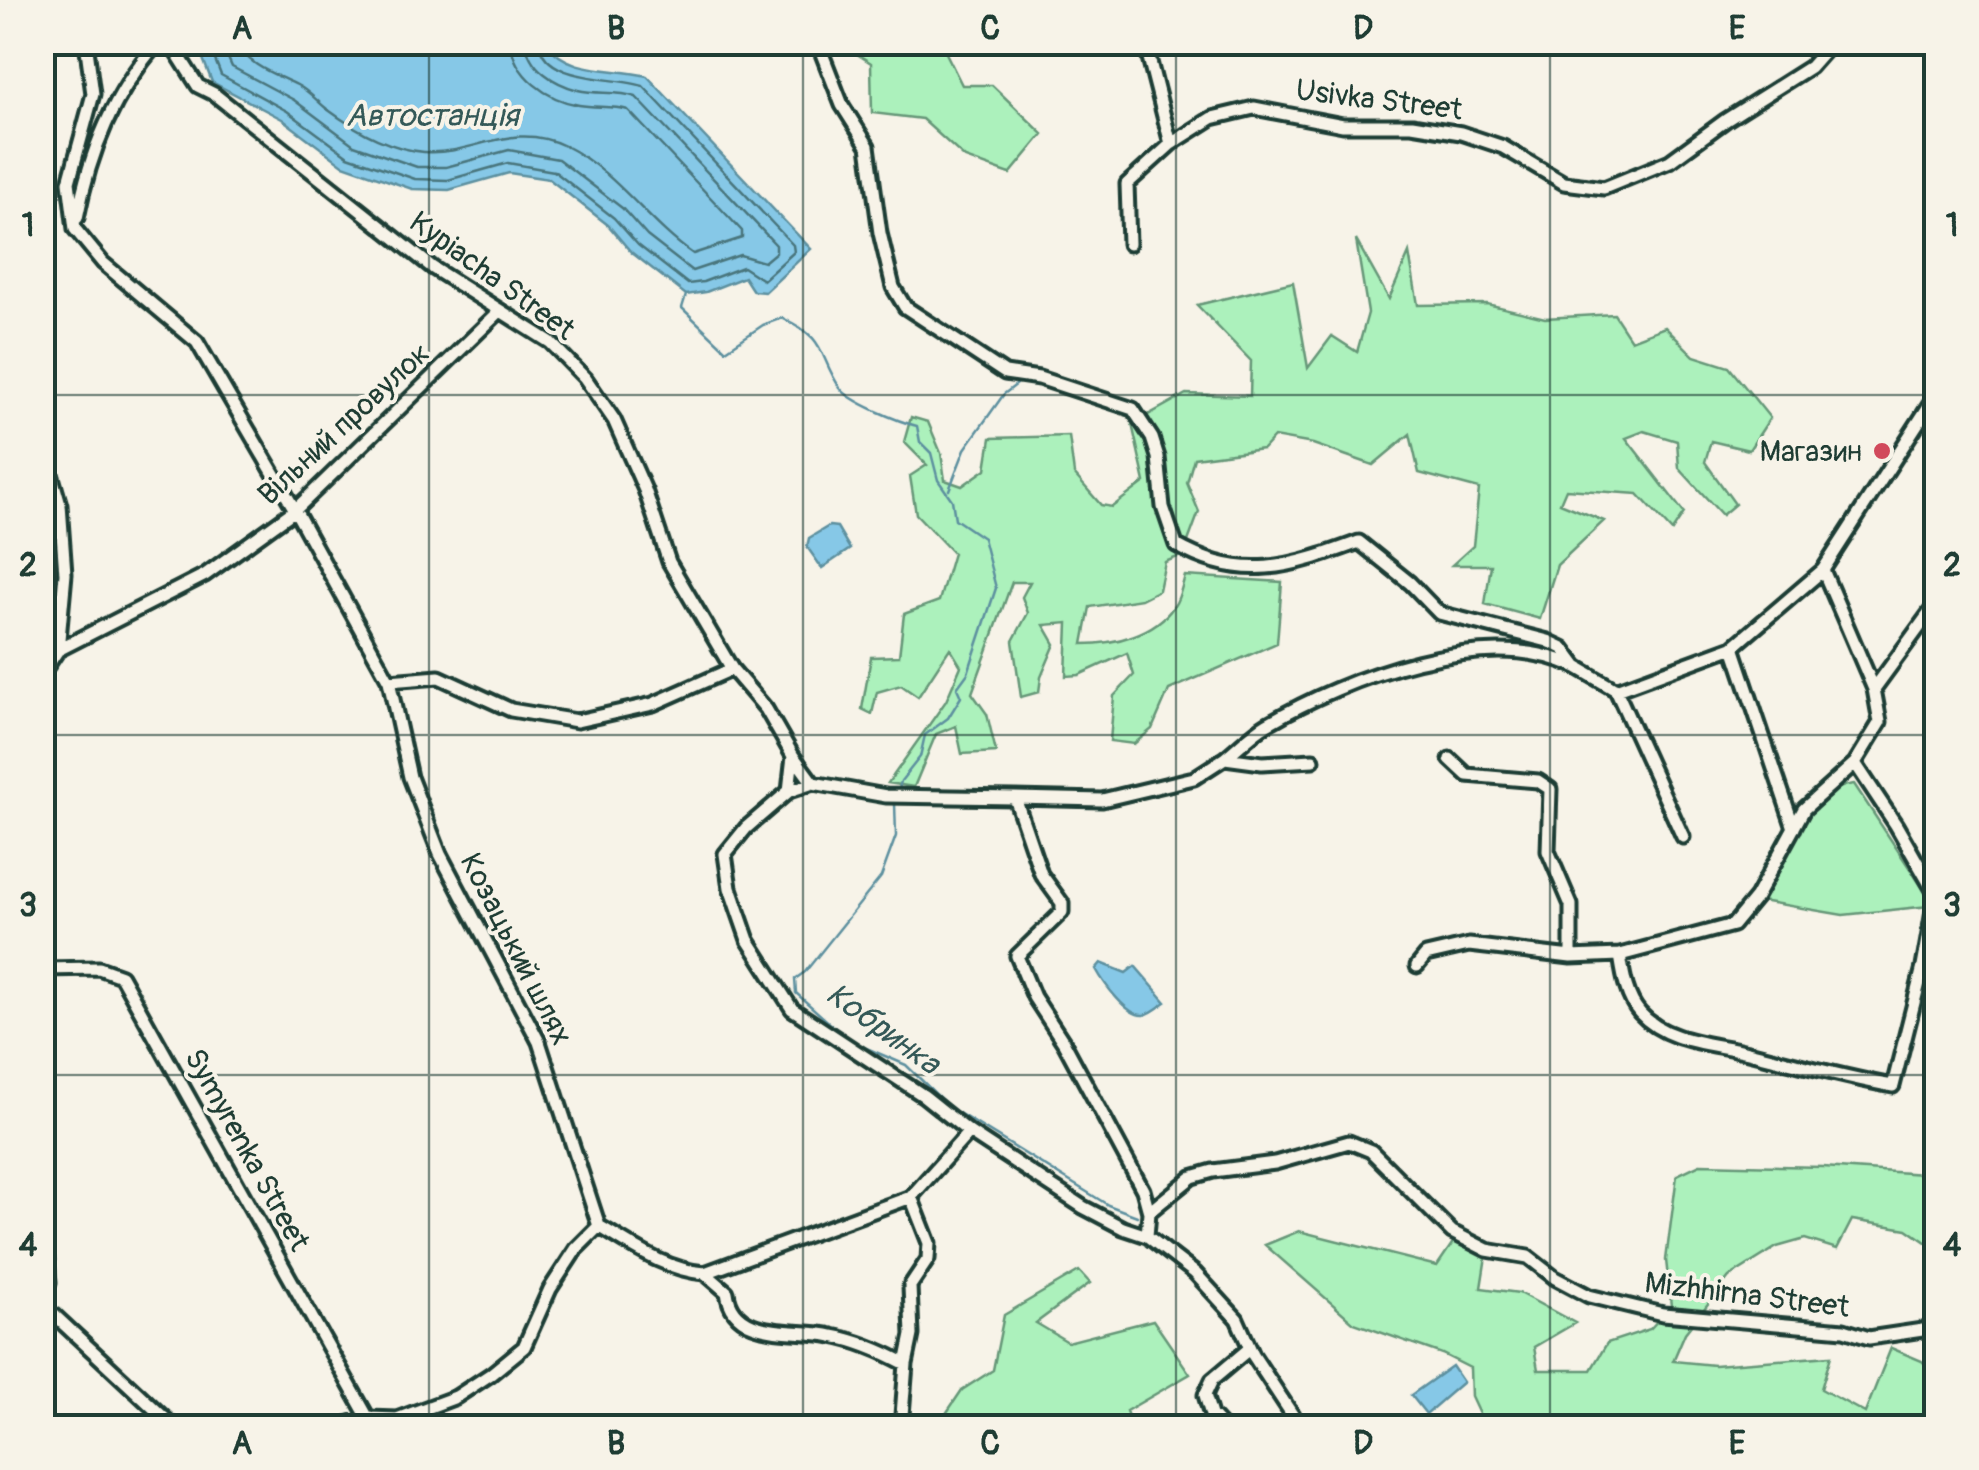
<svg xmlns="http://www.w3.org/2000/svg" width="1979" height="1470" viewBox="0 0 1979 1470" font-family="Pangolin,sans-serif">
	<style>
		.green { fill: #acf1bc; stroke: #669778; stroke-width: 2.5 }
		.water { fill: #86c8e7; stroke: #5d909f; stroke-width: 2.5 }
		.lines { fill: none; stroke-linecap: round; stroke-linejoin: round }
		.shore { stroke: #48757c; stroke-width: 2.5 }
		.stream { stroke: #5d909f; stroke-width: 2.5 }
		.minor-casing { stroke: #1f3d34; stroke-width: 19 }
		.minor { stroke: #f7f3e8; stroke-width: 11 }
		.grid { fill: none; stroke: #1f3d34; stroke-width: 2.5; stroke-opacity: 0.55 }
		.poi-dot { fill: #d1495b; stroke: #f7f3e8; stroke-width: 4 }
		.labels { text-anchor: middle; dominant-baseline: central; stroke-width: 8; stroke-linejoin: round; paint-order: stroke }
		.street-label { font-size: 30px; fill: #1f3d34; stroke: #f7f3e8 }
		.poi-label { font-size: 30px; fill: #1f3d34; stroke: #f7f3e8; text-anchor: end }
		.water-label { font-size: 32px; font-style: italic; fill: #345958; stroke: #f7f3e8 }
		.neatline { fill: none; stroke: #1f3d34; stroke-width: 4 }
		.grid-label { font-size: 32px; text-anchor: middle; font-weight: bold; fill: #1f3d34 }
	</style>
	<rect width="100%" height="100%" fill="#f7f3e8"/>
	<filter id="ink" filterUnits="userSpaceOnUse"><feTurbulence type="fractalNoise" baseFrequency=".01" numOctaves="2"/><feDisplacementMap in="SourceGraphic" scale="20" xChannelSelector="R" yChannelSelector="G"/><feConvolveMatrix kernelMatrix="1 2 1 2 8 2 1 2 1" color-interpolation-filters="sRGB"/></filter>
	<g filter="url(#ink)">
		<!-- green -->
		<path class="green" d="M840 43H941L962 85H992L1043 134 1010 174 965 158 922 119 872 113 871 63Z
			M1356 240 1389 299 1409 253 1418 305 1487 304 1545 318 1614 314 1631 340 1665 327 1694 356 1729 367 1770 418 1749 450 1711 441 1705 462 1735 504 1722 515 1679 468 1677 441 1644 431 1626 438 1684 513 1672 531 1638 494 1566 489 1560 503 1604 521 1557 565 1540 619 1485 604 1491 565H1452L1473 546 1479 489 1419 473 1410 434 1373 465 1313 444 1274 437 1263 449 1194 458 1187 483 1199 512 1183 555 1165 562 1159 590 1141 599 1090 607 1083 644C1115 644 1155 634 1174 606 1180 598 1182 585 1185 576L1282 582 1277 643 1169 690 1152 729 1134 744 1110 741 1114 696 1134 675 1127 653 1079 675 1066 676 1068 623 1044 625 1055 644 1041 677 1039 692 1021 697 1013 641 1028 613 1022 597 1030 582H1012L972 693 987 714 996 752 962 754 956 726 936 734 914 787 888 783 946 701 961 666 950 648 918 697 901 685 877 692 872 714 862 709 871 657 899 656 904 614 939 601 953 553 916 514 910 476 927 465 904 442 911 417 928 422 941 453 945 480 962 486 986 469 991 438 1069 436 1074 474 1101 505 1112 507 1145 482 1132 424 1186 394 1250 396 1251 361 1197 305 1293 282 1308 368 1332 336 1357 352 1368 313Z
			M1854 784 1930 899 1929 906 1843 915 1761 901C1779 860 1804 790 1854 784Z
			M1700 1164 1823 1167 1923 1174 1936 1188V1249L1907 1229 1852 1220 1837 1249 1805 1239 1777 1247 1729 1277 1685 1333 1673 1361 1714 1365 1831 1356 1821 1389 1865 1413 1891 1348 1922 1361 1936 1374 1934 1428 1485 1427 1471 1397 1470 1368 1442 1354 1354 1323 1265 1245 1299 1231 1437 1266 1458 1235 1487 1250 1481 1288 1519 1293 1575 1323 1534 1347 1538 1370H1591L1607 1343 1650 1329 1671 1306 1666 1260 1677 1175Z
			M1079 1271 1090 1283 1036 1323 1068 1342 1153 1320 1190 1374 1126 1411 1132 1427H937L962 1390 993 1370 1004 1315Z"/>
		<!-- water -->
		<path class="water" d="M197 43H546C569 75 613 67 647 76L811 249 765 292 753 291 744 277 706 292 686 295 631 252 608 225 549 179 509 173 449 190 412 189 343 165 282 119 212 82Z
			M829 526 837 527 850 549 822 568 807 547 809 538Z
			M1101 963 1126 973 1135 966 1166 1002C1160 1006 1151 1014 1144 1015 1127 1017 1103 982 1096 969Z
			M1452 1366 1463 1382 1426 1414 1411 1395Z"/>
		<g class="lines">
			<!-- shore -->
			<path class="shore" d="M208 42 221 75 287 111 348 156 415 179 448 180 508 163 554 171 614 218 638 245 688 284 703 282 743 267 763 280 794 252 793 245 643 86C614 76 544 83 539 42
				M221 42 232 67 294 100 354 145 417 167H446L509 150 558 159 622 208 647 236 692 271 740 255 764 262 776 252V245L636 97C617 90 597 95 578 90 555 84 528 68 526 42
				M237 42C247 66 275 74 297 85 309 91 317 101 327 109 354 129 390 149 424 152 473 156 512 120 565 146 616 171 648 223 693 254L742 238V231L628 110C612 105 596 108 579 105 548 100 513 76 511 42"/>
			<!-- stream -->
			<path class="stream" d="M686 295 682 308 726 350 763 325 782 318C828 339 817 353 840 388 850 402 900 422 917 426L920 442 931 453 938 480 952 500 955 519 983 538 996 588 968 673 957 688 961 697 948 718 925 735 920 757 901 781 899 789
				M949 490 965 449 1004 394 1017 384 1015 380
				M844 1036 796 993 795 979 805 972 881 877 896 836 895 803
				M850 1041 906 1065 949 1107 1108 1205 1137 1216"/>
			<!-- minor casing -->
			<g class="minor-casing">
				<path id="minor" d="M86 42 93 94 69 182 75 229 103 263 197 342 295 510 389 681 410 777 440 854 539 1042 599 1226C633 1246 665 1270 705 1273L911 1197 969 1132 1083 1207 1123 1228 1147 1236 1195 1273 1237 1319 1253 1355 1301 1428
					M170 42 198 86 214 94 433 268 550 342 585 378 614 420 645 490 669 562 732 669 766 709 793 756 789 791 746 828 725 854 730 888 748 940 792 1009 924 1096 969 1132
					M810 42 821 51 842 105 868 146 880 233 893 287 905 307 1005 373 1039 378 1133 409 1152 438 1158 457 1163 507 1176 545C1242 583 1291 567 1359 542L1410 583 1439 613 1548 641 1563 648 1577 667 1616 690
					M1171 144 1212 118 1254 108 1343 125H1412L1461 133 1503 147 1564 183 1604 188 1670 161 1726 120 1810 67 1832 42
					M77 218C90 151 113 94 158 42
					M1129 244 1127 184 1171 144 1145 42
					M42 442 60 505 65 574 58 650 42 674
					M1823 570 1936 395
					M58 650 205 575 295 510 499 312
					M389 681 439 677 511 710 577 721 653 704 732 669
					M1874 689 1936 604
					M793 756 813 783
					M1225 758C1239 747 1252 733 1267 724 1347 677 1487 624 1577 667
					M1450 759 1467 775 1538 781 1550 789 1548 851 1571 905V957
					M1855 763 1896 825 1936 895
					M789 791 813 783 886 796 1015 798 1041 874 1062 903V912L1017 956 1034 997 1064 1043 1143 1190 1149 1212 1147 1236
					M1015 798 1102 800 1194 778 1225 758 1262 763 1313 760
					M1683 837 1616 690 1733 647
					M1620 955C1623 974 1626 997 1640 1013 1667 1043 1712 1043 1748 1052 1797 1064 1843 1077 1893 1086L1923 967 1936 895
					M1417 966 1426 955 1469 945 1571 957 1620 955 1733 925 1756 897 1804 809 1855 763 1880 722 1874 689 1823 570 1733 647 1794 828
					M42 969 99 968 121 976 368 1418 397 1419 456 1397 491 1374 524 1347 550 1289 576 1249 599 1226
					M42 1211 49 1282 42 1288
					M1149 1212 1192 1177 1213 1171 1275 1163 1349 1142 1371 1151 1452 1232 1487 1250 1528 1257 1555 1278 1589 1296 1663 1314 1844 1330 1869 1338 1936 1328
					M705 1273 727 1292C733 1341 796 1328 832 1336 859 1341 882 1351 906 1364L901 1428
					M54 1315 175 1428
					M906 1364 912 1335 910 1286 928 1259 929 1243 911 1197
					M333 1428 368 1418
					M1223 1428 1211 1415 1205 1395 1212 1380 1250 1348"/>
			</g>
			<!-- minor -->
			<use href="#minor" class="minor"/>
		</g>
	</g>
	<!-- grid -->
	<path class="grid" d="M429 42V1428M803 42V1428M1176 42V1428M1550 42V1428M42 395H1936M42 735H1936M42 1075H1936"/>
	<!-- markers -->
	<circle class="poi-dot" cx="1882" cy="451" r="10"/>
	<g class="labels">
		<!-- street labels -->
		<g class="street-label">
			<text transform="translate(1379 100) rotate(7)">Usivka Street</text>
			<text transform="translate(492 276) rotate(36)">Kypiacha Street</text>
			<text transform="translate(344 424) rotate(-43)">Вільний провулок</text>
			<text transform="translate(516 949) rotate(63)">Козацький шлях</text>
			<text transform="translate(247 1150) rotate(61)">Symyrenka Street</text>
			<text transform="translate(1747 1295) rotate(7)">Mizhhirna Street</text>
		</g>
		<!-- poi labels -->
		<g class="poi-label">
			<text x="1862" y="451">Магазин</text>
		</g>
		<!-- water labels -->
		<g class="water-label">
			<text x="432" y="116">Автостанція</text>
			<text transform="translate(883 1029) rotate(36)">Кобринка</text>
		</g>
	</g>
	<!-- margin -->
	<rect width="1979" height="1470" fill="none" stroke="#f7f3e8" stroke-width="110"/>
	<rect x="55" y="55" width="1869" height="1360" class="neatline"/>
	<g class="grid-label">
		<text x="242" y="39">A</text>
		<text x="616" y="39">B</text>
		<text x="990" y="39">C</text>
		<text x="1363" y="39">D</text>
		<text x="1737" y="39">E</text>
		<text x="28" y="236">1</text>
		<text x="1952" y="236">1</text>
		<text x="28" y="576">2</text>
		<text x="1952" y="576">2</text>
		<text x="28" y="916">3</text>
		<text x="1952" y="916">3</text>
		<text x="28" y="1256">4</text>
		<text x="1952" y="1256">4</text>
		<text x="242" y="1454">A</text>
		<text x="616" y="1454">B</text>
		<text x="990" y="1454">C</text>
		<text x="1363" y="1454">D</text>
		<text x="1737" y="1454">E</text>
	</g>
</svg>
